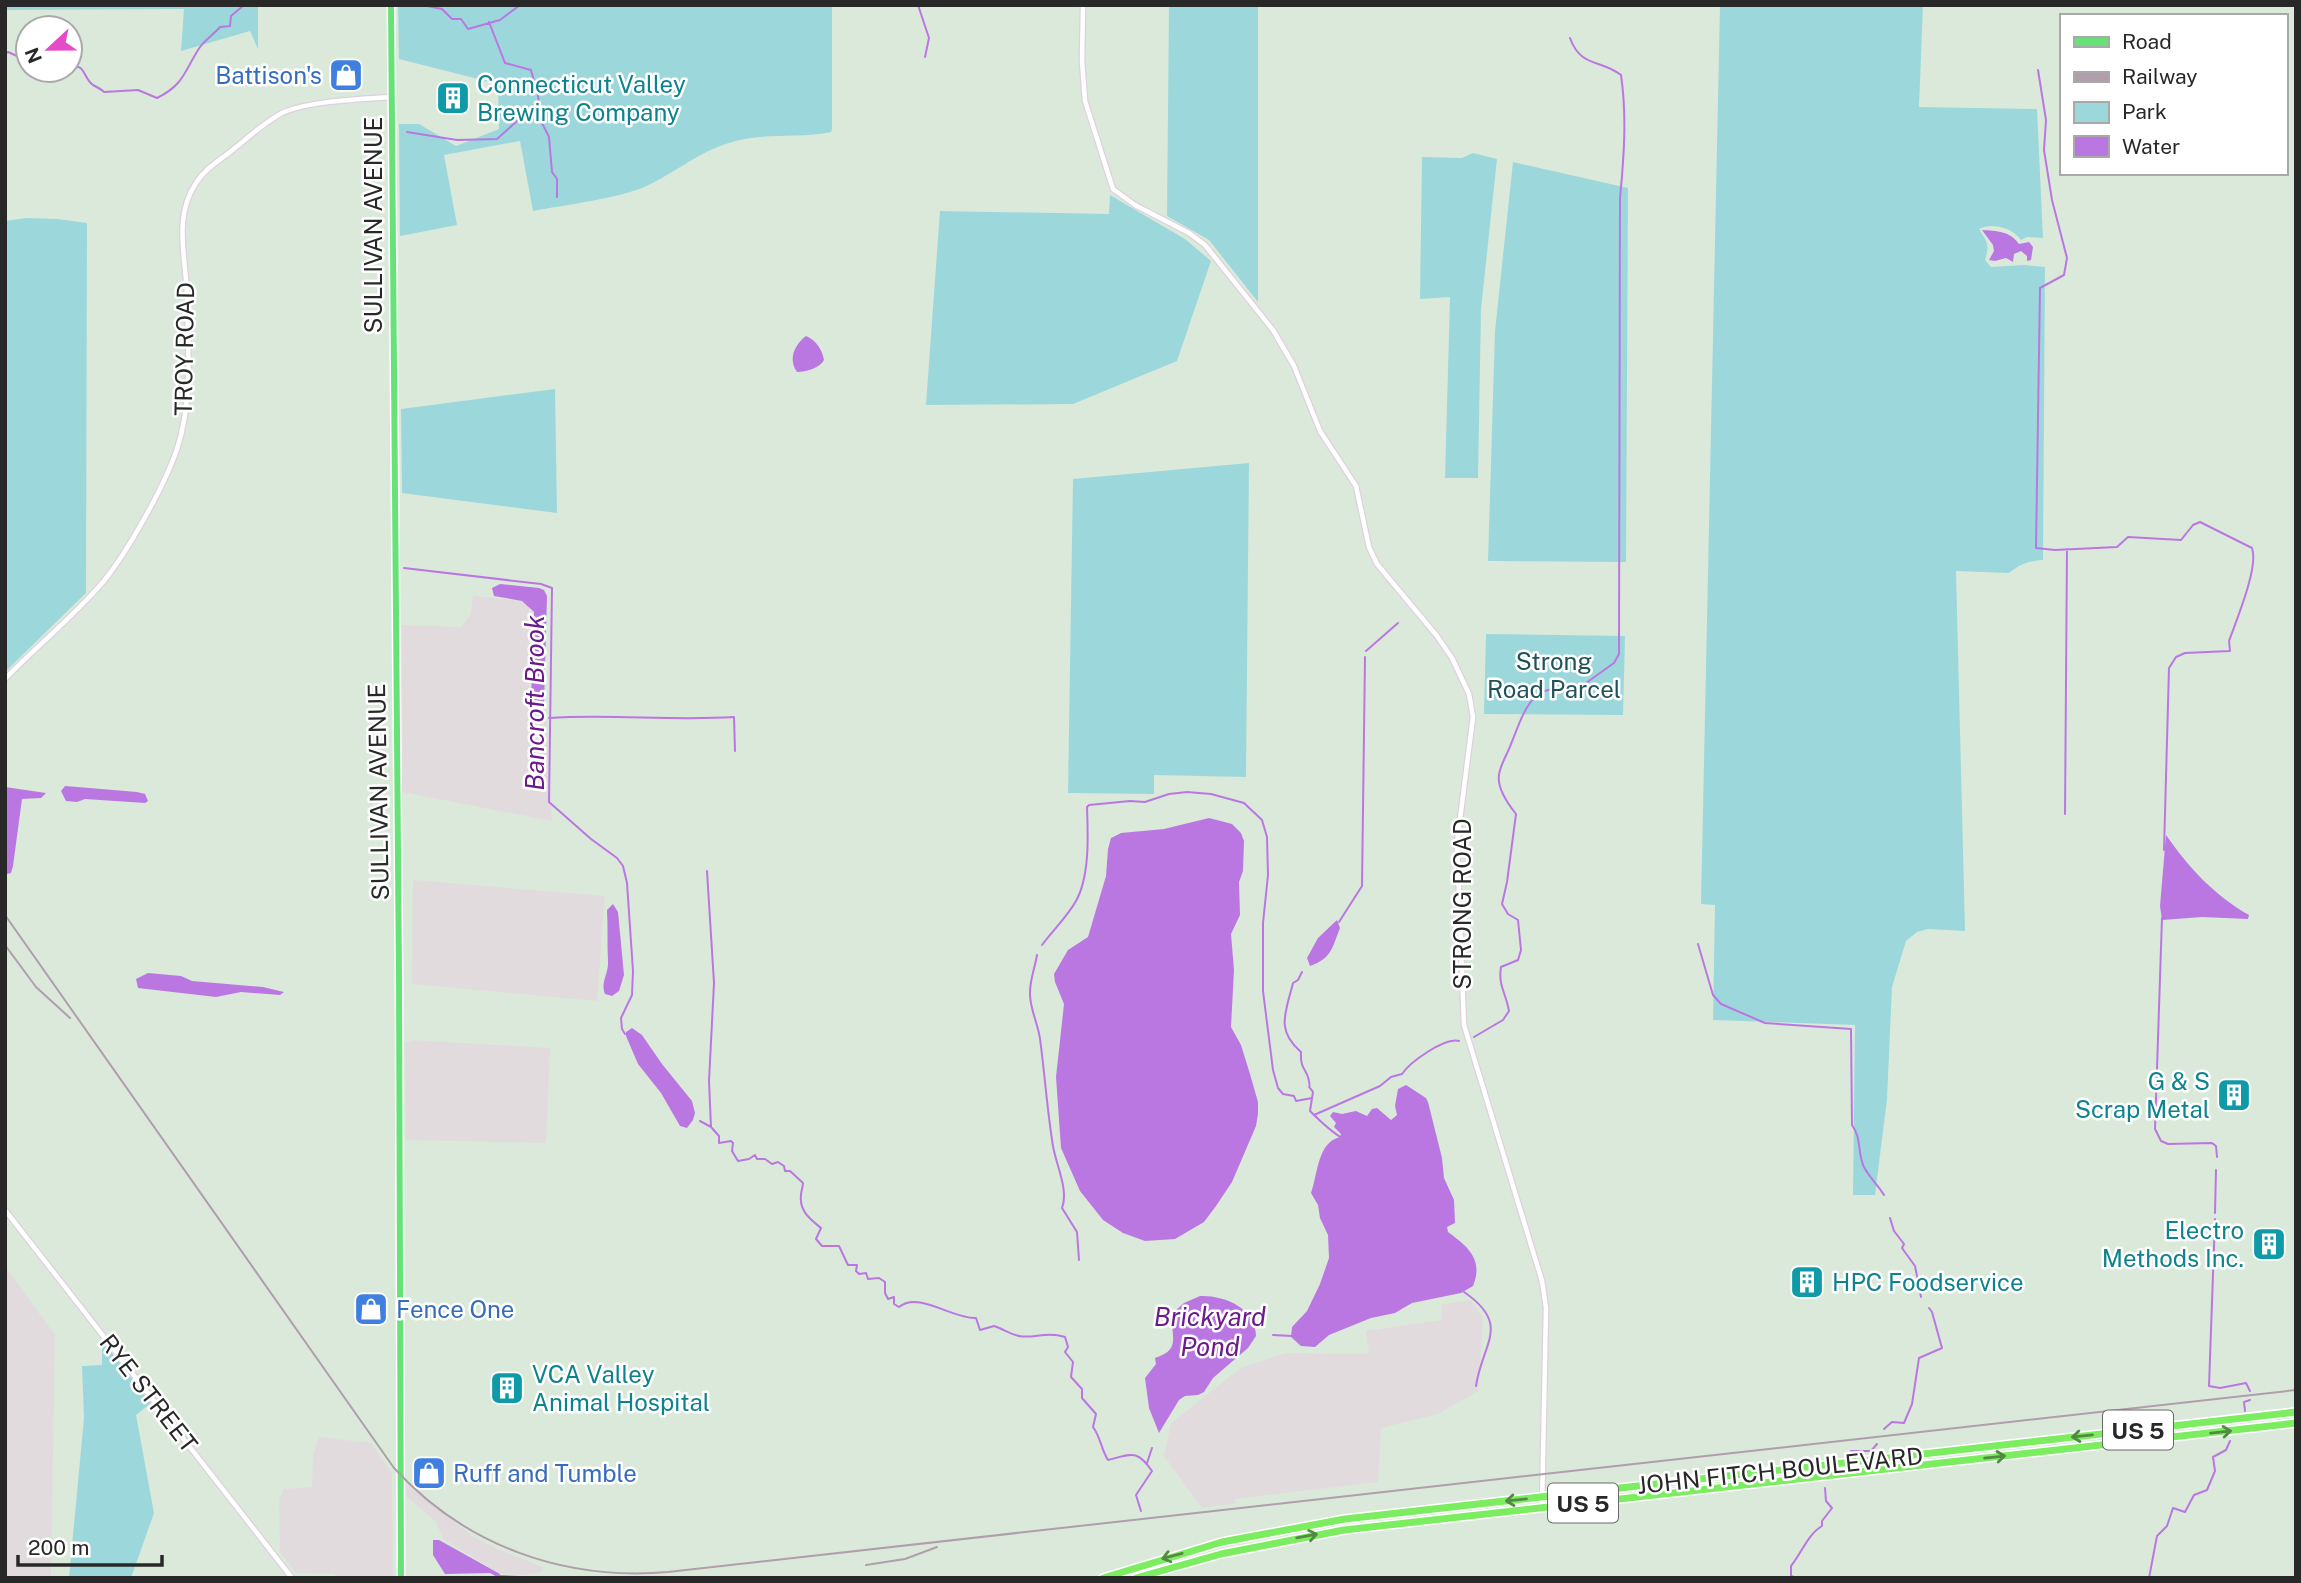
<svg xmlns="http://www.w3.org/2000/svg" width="2301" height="1583" viewBox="0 0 2301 1583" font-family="'Public Sans',sans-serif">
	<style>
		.industrial { fill: #e2dbdd }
		.green { fill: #9cd8db }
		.water { fill: #bb77e1 }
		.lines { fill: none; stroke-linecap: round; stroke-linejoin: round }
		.stream { stroke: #bb77e1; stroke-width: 2 }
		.minor-casing { stroke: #dfd0dd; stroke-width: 7 }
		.major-casing { stroke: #fff; stroke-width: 9 }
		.highway-casing { stroke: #fff; stroke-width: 10 }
		.minor { stroke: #fff; stroke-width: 4.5 }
		.major { stroke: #67e278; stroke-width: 6 }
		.highway { stroke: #7ced61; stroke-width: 7 }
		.rail { stroke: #b09eac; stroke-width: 2 }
		.oneway { stroke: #528a44 }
		.labels { text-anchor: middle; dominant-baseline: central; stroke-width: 5; stroke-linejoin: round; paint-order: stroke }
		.shield { fill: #fff; stroke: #686868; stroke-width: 2 }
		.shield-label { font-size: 23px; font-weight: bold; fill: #282828 }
		.shop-label { font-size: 24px; fill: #366cbe; stroke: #fff; text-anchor: start }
		.culture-label { font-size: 24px; fill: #0d838f; stroke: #fff; text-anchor: start }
		.street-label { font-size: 24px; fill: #282828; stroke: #fff }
		.park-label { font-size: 24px; fill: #20525c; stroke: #fff }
		.water-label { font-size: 26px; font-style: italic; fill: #6a1a8a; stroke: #fff }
	</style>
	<rect width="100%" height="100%" fill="#dbe9db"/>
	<!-- industrial -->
	<path class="industrial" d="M473 596 529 602V700L546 717 552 821 402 792V625L461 627 471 614Z
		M413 880 605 896 597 1001 412 984Z
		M412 1040 550 1048 546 1143 406 1140 405 1043Z
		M5 1266 55 1335 51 1578H5Z
		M1470 1300 1483 1317 1478 1391 1438 1414 1381 1428 1378 1482 1235 1499 1236 1503 1202 1508 1164 1456 1171 1423 1241 1368 1285 1353 1369 1354 1366 1331 1442 1320 1441 1305Z
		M319 1437 371 1443 392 1473 393 1578H335V1574L296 1573 280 1552 279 1499 284 1489 312 1487 313 1456Z
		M405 1483 472 1536 502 1551 543 1567 542 1572 525 1575 499 1573 443 1539 436 1522 406 1496Z"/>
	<!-- green -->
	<path class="green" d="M5 5H258V49L250 31 181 51 184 9 5 10Z
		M398 5H832V129L831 132C797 139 762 132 729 143 696 153 674 174 644 187 616 199 564 205 533 211L520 141 444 155 457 225 400 236 399 124H419L456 146 499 129 498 84 399 59Z
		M1169 5H1258V302L1209 240 1167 216Z
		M1720 5H1923L1919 107 2037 109 2043 238 2027 237 2021 240C2013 228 1992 222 1979 229 1987 242 1990 245 1985 260L1991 267 2024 265 2045 267 2043 560C2028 561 2020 564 2009 573L1956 571 1965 931 1928 929 1917 932 1906 941 1892 987 1887 1099 1875 1195H1853L1855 1025 1713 1020 1715 905 1701 904Z
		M1473 153 1497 159 1481 309 1478 478H1445L1450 297 1420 299 1422 157 1462 158Z
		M1513 162 1628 188 1626 562 1488 561 1495 331Z
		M1110 195 1185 239 1211 261 1177 361 1073 404 926 405 940 211 1109 214Z
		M26 218 58 219 87 223 86 593 5 672V221Z
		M555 389 557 513 402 493 401 409Z
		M1249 463 1246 777 1154 775V794L1068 793 1073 479Z
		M1486 634 1625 636 1623 715 1484 714Z
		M102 1340 151 1403 136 1415 154 1513 131 1578H69L84 1418 82 1366 102 1365Z"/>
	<!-- water -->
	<path class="water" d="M1982 230C1997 231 2010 231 2019 244L2029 242 2033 247 2031 260 2027 261V256L2021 251 2014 254 2013 262 2006 258 1995 261 1989 260 1994 251 1993 245Z
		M806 336C816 340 822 349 824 360 820 368 806 372 797 372 788 360 794 345 806 336Z
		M500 584 539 588 544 590 547 596 544 704 540 708 535 706 531 700 534 612 522 601 494 596 492 588Z
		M65 786 137 792 145 794 148 801 145 803 85 799 77 802 66 801 61 791Z
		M5 787 46 793 41 798 22 799 13 866 11 873 7 874 5 872Z
		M1209 818 1232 824 1241 833 1244 841 1243 871 1239 882 1240 915 1231 934 1234 970 1231 1027 1241 1045 1250 1074 1258 1102V1114L1256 1126 1232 1182 1216 1206 1204 1222 1175 1239 1145 1241 1123 1233 1103 1220 1080 1191 1061 1148 1056 1077 1064 1004 1055 982 1054 974 1068 950 1088 937 1106 876 1108 849 1111 838 1121 833 1164 829Z
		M2166 835C2189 868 2214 895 2249 915L2248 919 2202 917 2162 920 2160 906Z
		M613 904 618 912 624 975 619 991 612 996 605 994C600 983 609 973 608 961 607 944 608 927 607 910Z
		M1337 920 1340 928C1332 948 1332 958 1310 966L1307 958 1318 938Z
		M148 973 181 976 192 981 263 987 284 992 280 995 241 992 216 997 138 988 136 979Z
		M632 1028 642 1035 662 1064 692 1101 695 1113 693 1120 687 1128 680 1126 661 1093 638 1064 626 1036V1032Z
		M1406 1085 1426 1098 1428 1102 1442 1158 1444 1178 1454 1200 1455 1223 1447 1227 1448 1232C1467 1246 1484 1259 1473 1286L1461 1293 1412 1303 1395 1313 1371 1318 1329 1335 1315 1347 1301 1346 1291 1337 1292 1327 1307 1311 1320 1284 1329 1258 1328 1235 1320 1218 1318 1205 1311 1193C1318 1174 1317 1143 1340 1137L1341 1134 1334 1127 1336 1123 1330 1116 1333 1112 1342 1114 1356 1111 1367 1116 1372 1109 1377 1108 1391 1120 1397 1115 1395 1106 1398 1089Z
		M1200 1296C1224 1295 1256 1308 1256 1336L1248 1348 1213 1378 1204 1392 1198 1395 1185 1396 1179 1400 1159 1433 1149 1408 1145 1378 1156 1364 1155 1358C1185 1349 1167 1332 1174 1312L1184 1303Z
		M433 1540H439L500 1574 499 1578 490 1573 445 1574 433 1555Z"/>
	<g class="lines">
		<!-- stream -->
		<path class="stream" d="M422 5 442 9 452 19H461L468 29 500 20 520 5
			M918 5 929 38 925 57
			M489 22 505 63 531 70 538 95 540 119 549 137 552 172 557 179V197
			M5 54 8 52 28 61
			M70 66C86 64 83 78 93 85 97 87 101 89 104 92L138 90 157 98C185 84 184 71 200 47 205 40 214 34 220 27L230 26 231 16 244 5
			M2038 70 2046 120 2044 150 2052 200 2067 258 2064 275 2040 288 2036 548 2055 550 2117 547 2128 537 2181 540 2193 525 2200 522 2252 548C2259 567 2236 621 2229 641L2230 651 2185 653 2176 657 2169 668 2164 850
			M407 132 457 140 497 139 537 103
			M404 568 541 584 552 588 549 802 591 839 617 858 623 866 627 883 633 971 632 995 621 1018 622 1029 625 1034
			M1366 651 1398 623
			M549 718C611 714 673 721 734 717L735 751
			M2065 814 2067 549
			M707 871 714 983 709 1081 711 1127
			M2162 918 2155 1129 2161 1141 2168 1144 2212 1143 2216 1146 2217 1157
			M1339 922 1362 886 1365 657
			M1698 944 1713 995 1721 1004 1765 1023 1851 1029 1852 1125C1862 1139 1857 1152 1864 1167 1869 1177 1878 1185 1884 1195
			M1042 945C1053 930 1067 917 1076 901 1090 876 1088 834 1087 807L1089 805 1130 801 1145 802 1169 794 1187 792 1211 794 1244 803 1262 820 1267 837 1268 875 1263 923V991L1273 1070 1278 1088 1283 1094 1294 1096 1296 1101 1312 1098
			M1037 955C1035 967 1030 980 1030 992 1029 1007 1038 1023 1040 1039 1045 1075 1047 1110 1053 1146 1056 1165 1069 1190 1062 1208L1077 1232 1079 1260
			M1302 972 1298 980 1293 983C1286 1012 1275 1030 1301 1052 1300 1071 1307 1068 1309 1081 1311 1092 1306 1082 1313 1092L1310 1111C1320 1121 1330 1131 1342 1138
			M1474 1037 1503 1020 1509 1011C1506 993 1498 986 1501 967L1518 960 1521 950 1518 920 1508 914 1502 904 1507 882 1516 814C1508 804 1497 788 1499 775 1500 765 1508 753 1511 744 1523 715 1532 677 1572 693L1614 663 1619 654 1620 198C1624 157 1627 116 1621 75 1600 59 1581 68 1570 38
			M1314 1115 1380 1086 1391 1077 1402 1074C1410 1062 1445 1037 1459 1041
			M700 1121 711 1127 719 1136V1143L731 1141 733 1143 732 1151 738 1161 749 1159 755 1155 757 1159H765L772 1164 778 1162 784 1166 785 1171H790L803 1183C803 1187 801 1191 801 1195 799 1211 810 1219 821 1228L816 1239 822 1246H839L848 1265H857L856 1271 859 1274 866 1273 868 1279 879 1278 885 1282V1293L888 1299 894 1297V1304L899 1307C919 1291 952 1319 976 1318L980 1330 994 1326C1003 1329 1010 1334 1019 1336 1034 1339 1046 1331 1065 1337L1068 1347 1065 1352 1073 1362 1071 1377 1082 1389V1398L1096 1414 1093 1427C1101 1438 1101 1449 1108 1460 1132 1454 1137 1449 1152 1471L1136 1495 1141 1511
			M2215 1213 2216 1170
			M1890 1218 1894 1231 1904 1244 1902 1248 1915 1266 1921 1297
			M2215 1219 2209 1386 2220 1388 2246 1383 2250 1391
			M1464 1292C1512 1325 1482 1343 1476 1386
			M1273 1335 1292 1336
			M2245 1411 2244 1402 2250 1400
			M1884 1429 1892 1422 1904 1423 1912 1404 1919 1358 1942 1348 1932 1312 1929 1308
			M1851 1451H1871L1877 1444
			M1147 1463 1152 1448
			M499 1576 544 1578
			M1797 1578 1791 1576V1566C1801 1554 1808 1534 1822 1526V1521L1832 1508 1826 1501 1825 1488
			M2149 1578 2157 1536 2167 1526 2173 1508 2185 1512 2194 1495 2207 1490 2215 1471 2213 1457 2226 1450 2230 1441"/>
		<!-- minor casing -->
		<g class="minor-casing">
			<path id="minor" d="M1083 5 1082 61 1085 101 1113 189 1135 205 1189 233 1205 245 1273 330 1294 366 1320 431 1356 486 1369 547 1377 564 1437 636 1452 658 1469 694 1473 717 1457 843 1464 1025 1542 1281 1546 1308 1542 1508
				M5 679C37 646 73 617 103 582 127 553 165 485 177 449 193 401 188 346 187 296 186 258 173 217 196 183 205 168 222 159 235 148 250 136 265 122 282 113 307 101 363 99 392 97
				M5 1210 292 1578"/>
		</g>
		<!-- major casing -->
		<g class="major-casing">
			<path id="major" d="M391 5 399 977 401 1578"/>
		</g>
		<!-- highway casing -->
		<g class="highway-casing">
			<path id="highway" d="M1103 1578 1222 1542 1345 1519 2296 1412
				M1136 1578 1221 1554 1344 1530 2296 1423"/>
		</g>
		<!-- minor -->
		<use href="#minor" class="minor"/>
		<!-- major -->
		<use href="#major" class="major"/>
		<!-- highway -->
		<use href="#highway" class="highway"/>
		<!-- rail -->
		<path class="rail" d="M5 915 394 1468C465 1546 564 1581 668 1572L2296 1390
			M5 945 36 987 70 1018
			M866 1565 905 1559 937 1547"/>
	</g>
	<!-- one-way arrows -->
	<defs><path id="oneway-shaft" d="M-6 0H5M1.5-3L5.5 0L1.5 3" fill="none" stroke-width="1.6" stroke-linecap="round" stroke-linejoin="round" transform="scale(1.75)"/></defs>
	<g class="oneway">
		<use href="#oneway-shaft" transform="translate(2221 1432) rotate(-6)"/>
		<use href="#oneway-shaft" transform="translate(2082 1436) rotate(174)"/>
		<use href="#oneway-shaft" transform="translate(1995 1457) rotate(-6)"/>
		<use href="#oneway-shaft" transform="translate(1516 1500) rotate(174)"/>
		<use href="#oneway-shaft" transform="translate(1307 1536) rotate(-10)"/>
		<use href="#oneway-shaft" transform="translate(1172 1556) rotate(165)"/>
	</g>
	<!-- icons -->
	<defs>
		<g id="shop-square" transform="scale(1.75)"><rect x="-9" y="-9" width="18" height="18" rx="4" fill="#3f7fe0" stroke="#fff"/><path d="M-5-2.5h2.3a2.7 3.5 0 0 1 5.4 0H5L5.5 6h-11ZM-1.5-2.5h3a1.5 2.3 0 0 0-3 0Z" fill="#fff"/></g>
		<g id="building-square" transform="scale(1.75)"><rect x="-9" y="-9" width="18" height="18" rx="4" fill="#0f9aa8" stroke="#fff"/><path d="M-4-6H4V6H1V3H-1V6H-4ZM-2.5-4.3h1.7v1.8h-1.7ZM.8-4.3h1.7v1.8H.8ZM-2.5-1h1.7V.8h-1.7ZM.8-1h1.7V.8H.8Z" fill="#fff"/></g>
	</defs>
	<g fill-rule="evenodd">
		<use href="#shop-square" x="346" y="75"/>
		<use href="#building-square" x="453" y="98"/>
		<use href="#building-square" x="2234" y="1095"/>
		<use href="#building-square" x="2269" y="1244"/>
		<use href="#building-square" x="1807" y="1282"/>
		<use href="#shop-square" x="371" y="1309"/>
		<use href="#building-square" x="507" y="1388"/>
		<use href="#shop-square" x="429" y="1473"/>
	</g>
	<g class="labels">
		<!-- shield labels -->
		<g class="shield">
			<rect x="2103" y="1410.5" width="70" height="39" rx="5"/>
			<rect x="1548" y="1483.5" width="70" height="39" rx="5"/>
		</g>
		<g class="shield-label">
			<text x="2138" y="1430">US 5</text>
			<text x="1583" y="1503">US 5</text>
		</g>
		<!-- shop labels -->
		<g class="shop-label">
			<text x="322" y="75" text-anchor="end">Battison's</text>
			<text x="396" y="1309">Fence One</text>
			<text x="453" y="1473">Ruff and Tumble</text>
		</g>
		<!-- culture labels -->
		<g class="culture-label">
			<text x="477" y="84">Connecticut Valley<tspan x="477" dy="28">Brewing Company</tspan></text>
			<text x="2210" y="1081" text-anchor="end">G &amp; S<tspan x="2210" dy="28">Scrap Metal</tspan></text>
			<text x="2244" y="1230" text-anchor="end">Electro<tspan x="2244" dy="28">Methods Inc.</tspan></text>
			<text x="1832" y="1282">HPC Foodservice</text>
			<text x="532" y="1374">VCA Valley<tspan x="532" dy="28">Animal Hospital</tspan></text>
		</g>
		<!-- street labels -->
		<g class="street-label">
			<text transform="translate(373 225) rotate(-90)">SULLIVAN AVENUE</text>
			<text transform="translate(184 349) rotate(-89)">TROY ROAD</text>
			<text transform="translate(378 792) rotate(-91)">SULLIVAN AVENUE</text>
			<text transform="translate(1462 904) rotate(-90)">STRONG ROAD</text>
			<text transform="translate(149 1393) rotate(52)">RYE STREET</text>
			<text transform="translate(1780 1470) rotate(-6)">JOHN FITCH BOULEVARD</text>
		</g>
		<!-- park labels -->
		<g class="park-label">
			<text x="1554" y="661">Strong<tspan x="1554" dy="28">Road Parcel</tspan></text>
		</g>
		<!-- water labels -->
		<g class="water-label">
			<text transform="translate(534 703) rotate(-90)">Bancroft Brook</text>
			<text x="1210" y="1316">Brickyard<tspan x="1210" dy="30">Pond</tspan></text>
		</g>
	</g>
	<!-- border -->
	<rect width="2301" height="1583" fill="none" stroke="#282828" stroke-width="14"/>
	<!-- legend -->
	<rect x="2060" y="14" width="228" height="161" fill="#ffffff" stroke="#a9a9a9" stroke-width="2"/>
	<rect x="2074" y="37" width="35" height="10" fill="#67e278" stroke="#a9a9a9" stroke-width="2"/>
	<text x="2122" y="49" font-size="21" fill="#282828">Road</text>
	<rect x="2074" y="72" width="35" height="10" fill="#b09eac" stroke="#a9a9a9" stroke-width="2"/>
	<text x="2122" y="84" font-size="21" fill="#282828">Railway</text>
	<rect x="2074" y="102" width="35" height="21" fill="#9cd8db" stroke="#a9a9a9" stroke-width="2"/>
	<text x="2122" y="119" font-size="21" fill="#282828">Park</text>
	<rect x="2074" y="136" width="35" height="21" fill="#bb77e1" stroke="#a9a9a9" stroke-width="2"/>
	<text x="2122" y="154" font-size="21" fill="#282828">Water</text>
	<!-- north arrow -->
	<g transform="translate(49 49) rotate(248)"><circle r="33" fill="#ffffff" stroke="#a9a9a9" stroke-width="2"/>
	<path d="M0-5L12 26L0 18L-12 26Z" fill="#e74ac9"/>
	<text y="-10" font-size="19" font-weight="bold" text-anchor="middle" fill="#282828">N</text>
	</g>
	<!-- scale -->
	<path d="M18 1555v10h144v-10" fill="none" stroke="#282828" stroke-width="3.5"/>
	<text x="28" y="1555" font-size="21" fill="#282828" stroke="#ffffff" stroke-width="5" paint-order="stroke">200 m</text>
</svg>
